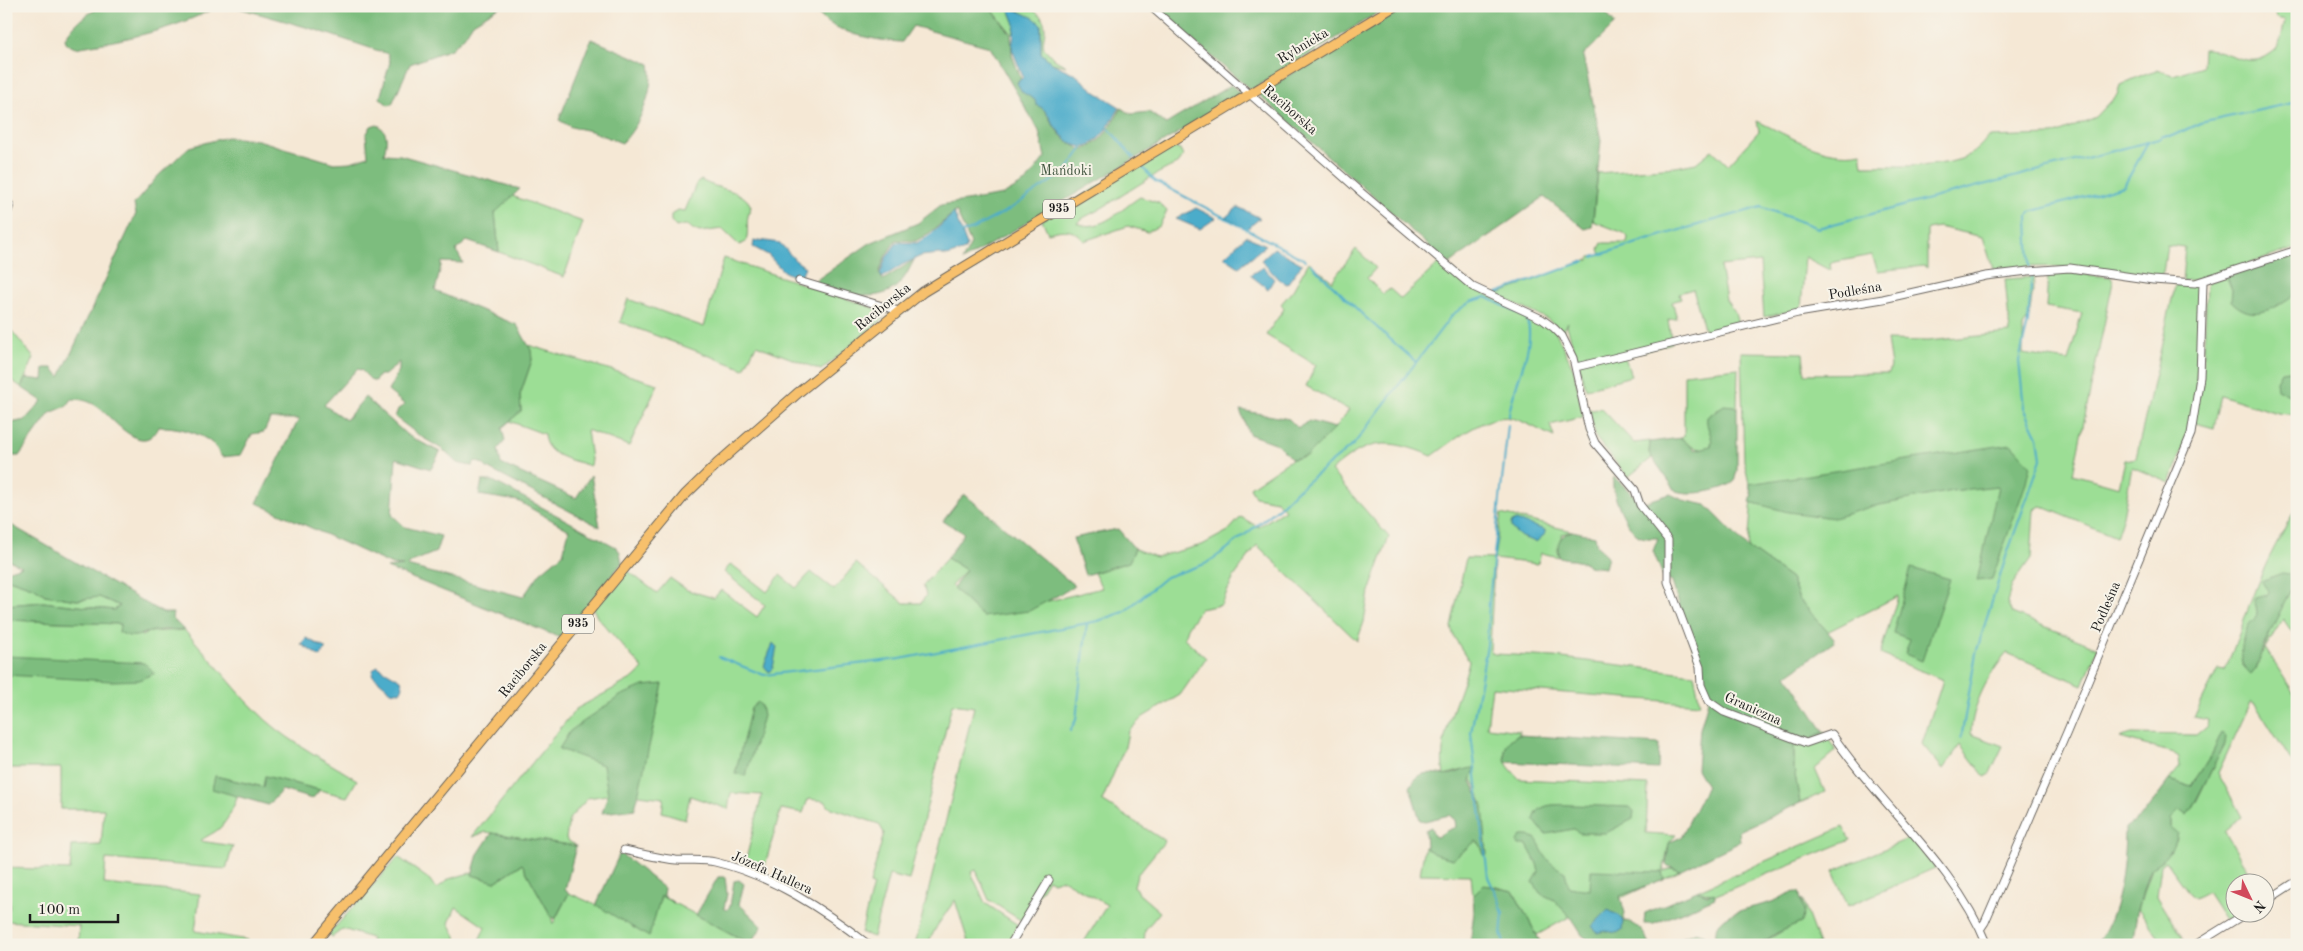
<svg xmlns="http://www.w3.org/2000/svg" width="2303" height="951" viewBox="0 0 2303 951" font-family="'Old Standard TT',serif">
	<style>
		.green { fill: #9cde95; stroke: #5c7d58; fill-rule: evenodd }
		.forest { fill: #7dbd7e; stroke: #4c6c4d }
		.water { fill: #4bacca; stroke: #346473 }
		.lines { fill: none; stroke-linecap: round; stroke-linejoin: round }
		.stream { stroke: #4bacca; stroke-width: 2 }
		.minor-casing { stroke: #68635d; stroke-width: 9 }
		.major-casing { stroke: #68635d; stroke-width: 11 }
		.minor { stroke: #fff; stroke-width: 7 }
		.major { stroke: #f7c06c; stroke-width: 9 }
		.labels { text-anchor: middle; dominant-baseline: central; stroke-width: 4; stroke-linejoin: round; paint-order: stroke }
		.shield { fill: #f7f3e8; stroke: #5e5c59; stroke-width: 1 }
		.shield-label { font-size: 12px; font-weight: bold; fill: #1c1c1c }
		.street-label { font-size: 14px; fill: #1c1c1c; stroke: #f7f3e8 }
		.park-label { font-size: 14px; fill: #425640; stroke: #f7f3e8 }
	</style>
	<rect width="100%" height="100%" fill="#f7f3e8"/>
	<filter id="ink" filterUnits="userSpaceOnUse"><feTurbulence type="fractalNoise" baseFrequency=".02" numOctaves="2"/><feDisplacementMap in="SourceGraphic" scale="10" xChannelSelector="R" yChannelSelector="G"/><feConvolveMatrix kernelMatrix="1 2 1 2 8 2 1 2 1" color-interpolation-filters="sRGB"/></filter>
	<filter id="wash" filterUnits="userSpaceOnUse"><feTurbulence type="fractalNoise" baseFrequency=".0096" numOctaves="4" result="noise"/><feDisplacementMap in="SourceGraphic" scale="20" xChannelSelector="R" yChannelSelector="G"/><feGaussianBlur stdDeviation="1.12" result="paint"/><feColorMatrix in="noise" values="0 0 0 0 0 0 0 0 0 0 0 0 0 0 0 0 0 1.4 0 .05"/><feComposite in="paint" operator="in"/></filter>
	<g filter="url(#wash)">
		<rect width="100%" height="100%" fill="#f5e8d5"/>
		<!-- green -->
		<path class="green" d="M989 6H1008L1015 24 1013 35Z
			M1011 6C1025 6 1044 10 1045 28 1045 35 1042 41 1044 48L1054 59 1066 66 1052 63 1041 53V24Z
			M2273 6H2297V248L2202 279 2182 281 2185 247 2167 245 2162 280C2102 269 2054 263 1993 269L1983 237 1939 227 1927 229V268L1924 266 1878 271 1872 255 1830 263 1831 271 1805 257 1801 309 1764 317 1760 262 1720 266 1726 300 1735 313 1738 324 1705 332 1693 289 1679 293 1681 299 1672 302 1677 318 1668 320 1672 343 1625 357 1631 376 1586 389 1567 326 1568 322 1563 331 1547 319 1496 295 1588 259V261L1590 257 1601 255 1599 249 1602 243H1627L1628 237 1624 233 1593 221 1598 173 1676 167 1696 163 1712 150 1728 165 1759 131 1757 121C1788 135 1826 160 1861 152L1863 166C1894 165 1931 169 1961 159 1972 155 1981 146 1988 137L2053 135 2068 129 2096 117 2117 95 2120 85 2147 73 2157 70 2173 75 2202 66 2203 49C2227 48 2247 71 2270 54 2273 52 2277 49 2278 46 2282 38 2283 28 2285 20L2276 18Z
			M1164 146 1180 149 1183 155 1179 163C1151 175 1127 193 1100 209 1092 214 1084 216 1077 223 1100 234 1122 208 1140 197L1159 203 1167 211 1159 226 1147 232 1128 226 1084 241C1074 228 1063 229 1048 233L1042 220Z
			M701 180C717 190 745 189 751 207 744 223 750 226 746 242L739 245 722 229 700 232C685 228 694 222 676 227L671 221V215L678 210 685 211 696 184Z
			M512 196 583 222 564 277 499 252 495 213Z
			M1356 249 1376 268 1367 278 1383 294 1390 289 1401 299 1441 261 1473 287 1554 328 1574 370 1583 417 1550 425 1554 437C1540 431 1525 421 1511 418 1486 413 1451 443 1432 456 1388 438 1368 438 1331 471L1389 537 1369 592 1364 622 1357 641 1257 545 1234 577 1221 605 1200 609 1187 628 1184 638 1206 658 1180 695 1143 717 1128 732 1125 747 1102 801 1165 841 1137 875 1134 886 1138 893 1160 912 1145 930 1144 945H1130L1126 940V945H1082L1107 905 1062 879 1053 882 1048 879 1022 921 989 900 976 870 971 872 985 903 1018 925 1007 945H969L955 900 937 926 927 945H915L974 707 952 704 909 880 889 875 873 937 861 933 873 885 870 884 884 833 879 824 829 807 825 801 808 799 803 813 781 809 762 876 744 867 762 795 731 793 728 809 690 796 685 819 662 812 664 798 639 795 630 791 588 798 569 819 566 839 576 846 486 832 472 837 576 709 633 678 643 669 597 617 592 606 624 568 657 593 670 578 687 590 714 598 721 590 757 617 765 605 724 572 731 564 767 592 780 575 796 588 811 572 834 590 856 563 904 603H921L926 595 923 585 947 558 966 570 951 586 983 617 1102 588 1094 573 1128 562 1135 549 1156 557 1202 545 1228 531 1241 517 1258 527 1285 510 1277 501 1255 497 1250 487 1292 459 1307 456 1335 428 1349 410 1306 386 1316 365 1266 335 1284 309 1281 304 1293 290 1309 262 1332 281Z
			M2297 252V415L2277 413 2221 395 2214 428 2188 421 2187 437 2170 483 2132 467 2123 516 2116 537 2041 506 2034 509 2031 558 2012 585 2007 602 2012 613 2098 648 2083 685 2007 653C1988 675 1972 705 1971 734L2003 746 1989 775 1985 777 1960 745 1943 769 1922 744 1943 680 1880 654 1898 596 1827 632 1799 599 1791 579 1748 548 1752 497 1744 461 1741 352 1803 353 1805 374 1889 373 1891 366 1887 340 1927 341 2010 333 2005 279 2035 277 2029 317 2023 327V354L2068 361 2082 313 2046 307 2048 276 2068 273 2111 277 2113 282 2073 474 2119 487 2125 460 2136 458 2175 286 2200 285 2196 386 2202 389 2207 285 2211 281Z
			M724 258 883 311 882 320 821 370 756 345 744 369 620 322 628 299 704 327Z
			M6 327 11 330 34 358 21 387 6 376Z
			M528 345 658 384 629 446 587 430 591 459 590 466C571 459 545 457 544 434L509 421 521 411 520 395 532 360Z
			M1738 368 1737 409 1735 406C1716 406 1713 409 1708 427L1712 435 1711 446C1696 452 1692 447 1681 438L1684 436V374Z
			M1601 408 1634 443 1650 441 1649 453 1652 458 1628 477 1596 438 1589 409 1593 410Z
			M2297 506V639L2283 619 2265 648 2297 698V770L2255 704 2251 702 2218 773 2242 817 2225 832 2255 883 2236 884V914H2239L2226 921 2207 892 2195 898 2190 894 2166 861 2161 865 2157 896 2187 945H2164L2140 911 2138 910 2151 867 2162 861 2176 839 2171 828V819L2180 810 2196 802 2215 763 2222 734 2211 756 2191 786 2169 780 2180 767 2179 757 2173 753 2120 738 2131 734 2196 735 2207 726 2208 720 2194 717 2218 669 2225 670C2236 644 2245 617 2255 590 2266 561 2282 533 2297 506ZM2248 628 2271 630 2256 669 2243 666V638Z
			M1501 514 1572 531 1562 534 1557 550 1559 557 1541 553 1538 564 1494 559 1490 651 1494 654 1554 657 1694 674 1700 704 1492 687 1487 727 1519 731V735C1508 738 1502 751 1506 762 1508 768 1516 774 1519 779L1648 785 1646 833 1676 835 1669 843 1663 872 1671 868 1680 871 1623 897 1569 917 1537 935 1513 891C1494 888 1488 879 1473 896L1471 875 1420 874 1425 846 1427 850 1476 841 1480 844C1483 815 1486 791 1463 770L1444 775C1436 737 1461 697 1469 661L1454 637 1451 627 1466 558 1494 559Z
			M6 578 35 588 45 595 77 600 99 597 120 606 114 610 43 602 6 605Z
			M6 620 120 624 142 636 149 632 184 630C213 659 236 693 267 721 293 744 327 761 357 780L347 797 265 776 264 787 215 776 238 796C233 807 229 819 220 828 215 833 206 836 200 841L233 846 226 869 106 859 104 884 200 894 195 931 248 940 246 945H78L79 926 6 921V910H9L10 901 6 900V868L70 870 72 846 101 845 104 809H61V768H6Z
			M1824 732 1836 751 1815 769 1825 792 1800 803 1794 769V745Z
			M1843 827 1850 840 1716 895 1697 891Z
			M1912 837 1935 868 1848 906 1833 871Z
			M398 857 430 880 436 889 449 879 473 872 495 882 522 864 551 916 553 924 569 893 596 905 661 896 752 945H477L485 927 456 907 449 923 456 936 457 945H371V938L343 929 332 937 329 934Z
			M1802 899 1819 945H1759L1784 930 1801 923Z"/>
		<!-- forest -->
		<path class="forest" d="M102 6H219C171 31 127 39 75 48L67 44 65 39C74 22 86 15 102 6Z
			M232 6H501L473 23 464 37 451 49 410 64 392 104 388 105 380 98 390 62 388 54 316 30Z
			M813 6H989L1011 34 1012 55 1021 79 1017 82C1024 98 1027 91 1036 100 1055 120 1052 137 1083 150 1103 142 1111 126 1121 108L1131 114 1149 112 1166 124 1231 85 1239 92V97L962 261 971 244 956 211 931 232 916 241 896 240 885 257 879 273 883 280 914 260C910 267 906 277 900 283 877 308 839 290 812 283L870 243 918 223 941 205 1003 195 1027 181 1045 157 1039 131 990 47 913 26 902 42C875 41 825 32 813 6Z
			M1152 6H1389L1251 90Z
			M1403 6H1600L1615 24 1583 56 1601 140 1592 227 1585 229 1544 197 1449 264 1258 94Z
			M591 39 650 64C655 90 640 125 622 143L591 131 571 127 559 120Z
			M377 124C389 133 387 140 384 154L400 155 520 189 495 213 499 252 467 241 456 250 463 263 442 262 435 291 517 325 531 350 532 360 520 395 521 411 502 428 505 441 498 449 501 464 576 498 591 475 600 527 487 468 483 464 475 461 472 466 457 463 442 449 420 436 395 417 398 409 405 405 388 391 399 370V362L385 375H379L375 381H372L361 370 357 369 324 405 346 420 365 397 407 435 440 452 431 469 396 458 392 515 405 527 441 536 436 552 414 561 407 566 523 597 540 573 563 554 569 530 518 501 479 495 482 481H493L616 547 620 552 622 563 561 638 387 568 403 566 392 565 257 503 299 419H270L264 432 252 434 241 455 222 457C218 453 217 447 213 444 200 432 175 426 158 427 143 460 111 416 98 407 90 401 81 399 72 399L67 406 50 413 19 456H13L6 445V424L25 420 42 401 21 387 26 378 43 380 44 368H53L60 377 136 214 134 204 158 176 189 147 227 137 258 140 334 163 351 162 368 156 366 135 371 126Z
			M2297 252V293C2274 308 2254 324 2231 301L2232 290 2226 275Z
			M2297 370V399L2277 389 2276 381 2281 372Z
			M1724 405 1735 406 1737 409V470L1734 482C1722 491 1691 496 1676 491L1649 453 1650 442 1681 438 1695 450 1711 446C1714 435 1705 428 1707 417Z
			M1240 410 1289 419 1298 428 1309 421 1335 428 1307 456 1292 459 1277 444 1249 434Z
			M2011 444 2030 465 2026 483 1992 579 1977 581 1998 486 1952 491 1870 507 1834 518 1788 512 1750 502 1752 496 1749 484Z
			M1614 477 1642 503 1670 494 1683 500 1706 505 1748 548 1791 579 1799 599 1834 639V642L1787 675 1824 732 1794 745V769L1800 803 1739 831 1740 842 1680 871 1666 865 1669 843 1681 837 1707 786 1697 769 1700 729 1709 697 1672 582 1664 578 1653 551 1658 538C1651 538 1642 539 1636 534 1626 525 1608 489 1614 477Z
			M964 494 1075 586 1029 611 983 617 953 588 966 570 947 558 964 533 943 521Z
			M6 522 163 613H173L172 618 184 630C173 630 161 629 150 632 136 635 135 640 119 632L120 624 6 620V605L43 602 114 610 120 606 99 597 77 600 45 595 35 588 6 578V571L22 566 6 559Z
			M1118 529 1135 549 1129 562 1085 575 1073 538Z
			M1572 531 1595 536 1597 546 1608 556 1605 568 1588 566 1586 563 1559 557C1556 543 1559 536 1572 531Z
			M1911 568 1950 579 1922 661 1905 654 1910 639 1893 633Z
			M2282 573 2290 574 2296 579 2263 647 2256 669 2251 675C2237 664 2241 641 2248 626 2251 621 2256 619 2257 613 2257 609 2255 605 2254 601L2255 598 2267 595 2269 592 2261 581Z
			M6 656 144 663 155 673 139 680 112 681 6 675Z
			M663 684 635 809 602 813 608 794 603 765 559 749 570 731 620 696 643 686Z
			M758 702 761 706 763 716 746 775 735 774 751 708Z
			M2222 733 2226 737 2225 744 2192 808 2187 815 2180 810 2171 819V828L2177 833C2175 843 2169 857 2160 862 2155 866 2152 866 2148 873L2137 913 2132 945H2095C2119 918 2125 863 2125 828L2144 814 2169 780 2191 786 2211 756Z
			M1519 735 1659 744 1658 769 1506 762C1503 750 1506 739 1519 735Z
			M1475 768 1471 781 1483 806 1487 855H1484L1480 844 1476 841 1453 859 1434 854 1426 848 1425 830 1431 827 1434 836 1437 837 1446 831 1456 827 1455 820 1449 815 1425 821 1420 820 1410 787C1422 765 1434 777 1452 774 1460 772 1466 768 1475 768Z
			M215 776 263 787 265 776 320 790 312 799 282 790 268 805 212 789Z
			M1574 805 1630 807 1634 811 1633 819 1606 833H1580L1573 829 1547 834 1544 833 1534 820C1538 801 1558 805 1574 805Z
			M492 833 576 846 565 890 569 893 555 919 551 916 522 864 495 882 472 875 478 854Z
			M1521 836C1542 835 1536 843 1546 857 1550 864 1558 868 1565 872L1569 887 1590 890 1591 870 1662 872 1664 879 1620 896 1625 913 1623 921C1637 922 1645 933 1650 945H1613L1604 940 1590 941 1582 935 1572 919 1554 900 1540 893 1533 882 1539 872 1537 864 1527 845H1519L1517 841Z
			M620 853 664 888 663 895 674 903 661 896 649 937 596 905Z
			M718 877H725L727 894 724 908 727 910 730 906 734 881 739 880 744 884 739 904 762 926 751 944 696 915Z
			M1484 885 1513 891 1542 945H1470L1474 912 1473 896Z
			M1697 891 1708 895 1714 893 1715 898 1654 924H1644L1645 913Z
			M1799 892 1804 912 1801 923 1777 933 1758 945H1665L1696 932 1705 935 1710 943C1716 939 1715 929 1720 923 1733 908 1757 908 1774 901 1785 897 1786 892 1799 892Z"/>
		<!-- water -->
		<path class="water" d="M1008 6 1034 18 1041 24V53L1052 63 1075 74 1096 92 1120 107C1104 135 1085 168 1056 128 1049 119 1048 109 1036 105L1035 100 1022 92 1017 83 1023 77 1012 49 1015 24Z
			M1238 207 1260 218 1247 229 1226 217Z
			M1196 208 1216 218 1200 229 1176 219Z
			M954 213 967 245 965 250 947 256 939 254 921 256 902 265 882 278 880 274 886 258 897 242 917 243 931 234Z
			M1246 236 1266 245 1239 267 1224 257Z
			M759 240 780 243 795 260 805 267 799 279 783 271 768 255 753 247 754 241Z
			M1274 248 1302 264 1287 284 1278 279 1261 260Z
			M1263 267 1274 279 1268 289 1250 275Z
			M1516 520 1545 530V534L1536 542 1521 537 1511 528V523Z
			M306 638 325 648V650L320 657 301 644Z
			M773 643 777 647 773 668 769 672 764 666Z
			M377 666 401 680 403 687 400 692 391 691 372 675 373 670Z
			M1608 910 1618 915 1623 921 1622 930 1617 933 1605 931 1597 933 1592 926Z"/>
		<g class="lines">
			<!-- stream -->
			<path class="stream" d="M997 6 1009 8
				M1108 128 1134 158
				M1141 166 1155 181 1305 260
				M962 233 975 228 1010 209 1066 171 1083 148
				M1593 257 1663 235 1761 207 1818 228 2159 139 2162 136H2172L2200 123 2297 102
				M1311 264 1364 316 1416 362
				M2030 267 2028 216 2030 212 2124 186 2149 141
				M1497 293 1585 261
				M719 657 764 675 900 659 1098 621 1124 612 1166 577 1205 564 1223 552 1280 507 1296 491 1354 444 1452 315 1470 302 1486 297 1526 317C1538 345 1512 385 1509 416
				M1070 731 1076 720 1087 623
				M1961 739 1976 653 2006 557 2041 459 2038 437 2024 408 2019 361 2028 322 2032 274
				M1505 945 1501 934 1503 914 1499 900 1488 877 1471 733 1487 645 1489 601 1508 425"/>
		</g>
	</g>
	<g filter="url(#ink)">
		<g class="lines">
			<!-- minor casing -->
			<g class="minor-casing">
				<path id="minor" d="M1150 6 1356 188 1473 287 1542 319 1554 328 1562 336 1573 358 1589 429 1595 443 1635 490 1640 505 1668 540V582L1700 667 1701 685 1708 701 1724 712 1806 743 1832 734C1880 806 1954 863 1987 945
					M6 200 10 205 6 217
					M799 281 899 311
					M1576 367 1798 313 1883 299 1986 276 2028 271 2070 268 2153 280 2195 283 2297 250
					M624 850C641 854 659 858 676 860 689 861 703 859 715 862 771 875 824 910 869 945
					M2266 901 2297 881
					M1981 928 1985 922 2067 732 2191 434 2200 377 2203 282
					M1010 945 1049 880
					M2195 945 2245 914"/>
			</g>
			<!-- major casing -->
			<g class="major-casing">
				<path id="major" d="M313 945 685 495 717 464 799 392 923 292 1395 6"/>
			</g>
			<!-- minor -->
			<use href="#minor" class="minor"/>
			<!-- major -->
			<use href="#major" class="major"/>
		</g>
	</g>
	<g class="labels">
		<!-- shield labels -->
		<g class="shield">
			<rect x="1043" y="199.5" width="32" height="19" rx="4"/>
			<rect x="562" y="614.5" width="32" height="19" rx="4"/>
		</g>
		<g class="shield-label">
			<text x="1059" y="209">935</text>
			<text x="578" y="624">935</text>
		</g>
		<!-- street labels -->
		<g class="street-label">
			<text transform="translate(1303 46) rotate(-31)">Rybnicka</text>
			<text transform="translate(1290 110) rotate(41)">Raciborska</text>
			<text transform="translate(1855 291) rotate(-10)">Podleśna</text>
			<text transform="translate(883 307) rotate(-39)">Raciborska</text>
			<text transform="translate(2106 607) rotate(-67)">Podleśna</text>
			<text transform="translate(523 670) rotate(-51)">Raciborska</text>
			<text transform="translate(1753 709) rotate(24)">Graniczna</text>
			<text transform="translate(772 873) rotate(24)">Józefa Hallera</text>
		</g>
		<!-- park labels -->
		<g class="park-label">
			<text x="1066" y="171">Mańdoki</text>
		</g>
	</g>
	<!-- margin -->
	<rect width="2303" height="951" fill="none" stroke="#f7f3e8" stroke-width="25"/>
	<!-- north arrow -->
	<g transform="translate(2250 898) rotate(133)"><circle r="24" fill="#f7f3e8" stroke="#9f9d96"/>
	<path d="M0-4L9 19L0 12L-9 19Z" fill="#d1495b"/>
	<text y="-8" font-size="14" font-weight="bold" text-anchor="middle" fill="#1c1c1c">N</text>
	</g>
	<!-- scale -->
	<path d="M30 914v8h88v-8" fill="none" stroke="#1c1c1c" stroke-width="2.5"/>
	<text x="38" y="914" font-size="15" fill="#1c1c1c" stroke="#f7f3e8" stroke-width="4" paint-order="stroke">100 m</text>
</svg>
